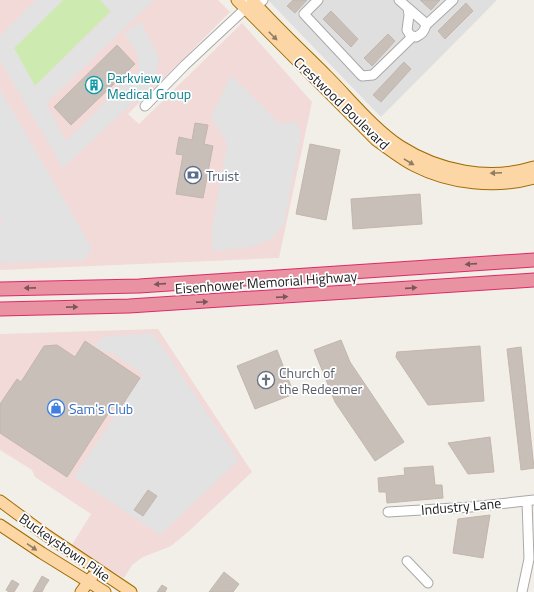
<svg xmlns="http://www.w3.org/2000/svg" width="534" height="592" viewBox="0 0 534 592" font-family="'Titillium Web',sans-serif">
	<style>
		.residential { fill: #e0dfdf }
		.commercial { fill: #f2dad9 }
		.grass { fill: #cdebb0 }
		.parking { fill: #e2e2e2 }
		.building { fill: #c7bfb8; stroke: #c4b6ab }
		.lines { fill: none; stroke-linecap: round; stroke-linejoin: round }
		.minor-casing { stroke: #a9a9a9; stroke-width: 11 }
		.major-casing { stroke: #a06b00; stroke-width: 13 }
		.highway-casing { stroke: #dc2a67; stroke-width: 15 }
		.minor { stroke: #fff; stroke-width: 9 }
		.major { stroke: #fcd6a4; stroke-width: 11 }
		.highway { stroke: #e892a2; stroke-width: 13 }
		.oneway { fill: #8f7c63 }
		.oneway2 { fill: #7b545c }
		.labels { text-anchor: middle; dominant-baseline: central; stroke-width: 3.5; stroke-linejoin: round; paint-order: stroke }
		.culture-label { font-size: 14px; fill: #0d838f; stroke: #fff; text-anchor: start }
		.street-label { font-size: 14px; fill: #222; stroke: #fff }
		.service-label { font-size: 14px; fill: #4e5e75; stroke: #fff; text-anchor: start }
		.worship-label { font-size: 14px; fill: #5b616d; stroke: #fff; text-anchor: start }
		.shop-label { font-size: 14px; fill: #366cbe; stroke: #fff; text-anchor: start }
	</style>
	<rect width="100%" height="100%" fill="#f2efe9"/>
	<!-- residential -->
	<path class="residential" d="M268 0H497L381 117Z"/>
	<!-- commercial -->
	<path class="commercial" d="M0 0H218L230 12 128 114 139 124 242 23 312 102 279 258 0 270Z
		M158 329 252 472 188 532 171 546 143 557 132 565 124 578 70 548 91 514 35 477 32 470 0 450V334Z"/>
	<!-- grass -->
	<path class="grass" d="M63 0H100L111 11 35 86 13 49Z"/>
	<!-- parking -->
	<path class="parking" d="M36 0H63L14 48 35 86 111 12 100 0H154L46 103 66 141 139 70 137 53 124 32 141 22 159 58 155 82 63 168 0 61V36Z
		M231 75 280 124 296 121 301 134 284 224 273 238 252 247 212 251V229L227 144 211 117Z
		M0 89 92 248 84 260 0 263V223L3 220 0 217Z
		M153 333 239 460 160 535 74 477 143 374 112 353 94 348 103 337Z"/>
	<!-- building -->
	<path class="building" d="M293 0H307L295 13 287 6Z
		M420 0H440L431 10Z
		M466 3 473 11 445 39 438 31Z
		M331 11 358 39 351 47 323 19Z
		M388 34 395 41 372 66 364 58Z
		M117 45 135 64 71 125 54 107Z
		M404 62 411 69 381 102 373 95Z
		M195 123 208 125 204 144 213 146 203 198 176 194 183 155 176 154 179 137 192 140Z
		M310 144 340 150 326 220 296 214Z
		M420 194 422 224 353 229 351 199Z
		M341 340 350 362 404 442 375 461 335 402 314 350Z
		M85 341 140 378 119 410 113 406 67 477 0 433V404L17 379 21 382 44 346 57 345 75 357Z
		M480 346 484 401 428 405 396 357 397 352Z
		M521 347 534 468 521 470 507 349Z
		M277 350 294 394 255 409 237 366Z
		M490 437 494 472 468 474 448 443Z
		M433 466 435 485H442L443 498 387 503 386 492H379L378 478 405 475 404 468Z
		M148 490 157 496 143 516 134 510Z
		M490 515 483 558 453 553 458 519Z
		M224 572 239 584 233 592H209Z
		M42 576 49 580 45 586 42 592H33Z
		M12 580 19 584 14 592H9L6 590Z
		M162 585 167 588 165 592H157Z"/>
	<g class="lines">
		<!-- minor casing -->
		<g class="minor-casing">
			<path id="minor" d="M318 0 304 14 362 76 373 75 413 36
				M399 0 408 8
				M250 7 257 6 263 0
				M426 25 423 21 408 8 409 15 407 30 410 35 416 37C422 34 424 32 426 25L453 0
				M145 106 185 65 245 9 248 2
				M388 512 471 507 534 500
				M407 561 428 583
				M522 592 529 559 527 501"/>
		</g>
		<!-- major casing -->
		<g class="major-casing">
			<path id="major" d="M237 0 376 140C389 149 401 159 415 166 450 184 496 189 534 178
				M252 0C276 27 302 51 327 76 349 98 374 129 400 146 439 171 489 181 534 167
				M0 501 46 535 131 592
				M0 525 42 553 105 592
				M81 592 92 577"/>
		</g>
		<!-- highway casing -->
		<g class="highway-casing">
			<path id="highway" d="M0 289 139 286 534 260
				M0 309 129 306 534 280"/>
		</g>
		<!-- minor -->
		<use href="#minor" class="minor"/>
		<!-- major -->
		<use href="#major" class="major"/>
		<!-- highway -->
		<use href="#highway" class="highway"/>
	</g>
	<!-- one-way arrows -->
	<defs><path id="oneway-solid" d="M-6-.8H1V-3.2L6.5 0L1 3.2V.8H-6Z"/></defs>
	<g class="oneway">
		<use href="#oneway-solid" transform="translate(273 36) rotate(45)"/>
		<use href="#oneway-solid" transform="translate(409 162) rotate(31)"/>
		<use href="#oneway-solid" transform="translate(496 173) rotate(178)"/>
		<use href="#oneway-solid" transform="translate(32 547) rotate(34)"/>
	</g>
	<g class="oneway2">
		<use href="#oneway-solid" transform="translate(471 264) rotate(176)"/>
		<use href="#oneway-solid" transform="translate(160 284) rotate(176)"/>
		<use href="#oneway-solid" transform="translate(30 288) rotate(179)"/>
		<use href="#oneway-solid" transform="translate(411 288) rotate(-4)"/>
		<use href="#oneway-solid" transform="translate(282 297) rotate(-4)"/>
		<use href="#oneway-solid" transform="translate(202 302) rotate(-3)"/>
		<use href="#oneway-solid" transform="translate(72 307) rotate(-1)"/>
	</g>
	<!-- icons -->
	<defs>
		<g id="building-ring" transform="scale(0.9)"><circle r="9.5" fill="#fff" stroke="#0f9aa8" stroke-width="1.5"/><path d="M-4-6H4V6H1V3H-1V6H-4ZM-2.5-4.3h1.7v1.8h-1.7ZM.8-4.3h1.7v1.8H.8ZM-2.5-1h1.7V.8h-1.7ZM.8-1h1.7V.8H.8Z" fill="#0f9aa8"/></g>
		<g id="bank-ring" transform="scale(0.9)"><circle r="9.5" fill="#fff" stroke="#5c6f8a" stroke-width="1.5"/><path d="M-6-4H6V4H-6ZM0-2.3a2.3 2.3 0 1 0 0 4.6a2.3 2.3 0 1 0 0-4.6Z" fill="#5c6f8a"/></g>
		<g id="church-ring" transform="scale(0.9)"><circle r="9.5" fill="#fff" stroke="#6b7280" stroke-width="1.5"/><path d="M-1.2-6h2.4v3.5h3.3v2.4h-3.3V6h-2.4V-.1h-3.3v-2.4h3.3Z" fill="#6b7280"/></g>
		<g id="shop-ring" transform="scale(0.9)"><circle r="9.5" fill="#fff" stroke="#3f7fe0" stroke-width="1.5"/><path d="M-5-2.5h2.3a2.7 3.5 0 0 1 5.4 0H5L5.5 6h-11ZM-1.5-2.5h3a1.5 2.3 0 0 0-3 0Z" fill="#3f7fe0"/></g>
	</defs>
	<g fill-rule="evenodd">
		<use href="#building-ring" x="94" y="85"/>
		<use href="#bank-ring" x="193" y="175"/>
		<use href="#church-ring" x="266" y="380"/>
		<use href="#shop-ring" x="56" y="408"/>
	</g>
	<g class="labels">
		<!-- culture labels -->
		<g class="culture-label">
			<text x="107" y="77">Parkview<tspan x="107" dy="16">Medical Group</tspan></text>
		</g>
		<!-- street labels -->
		<g class="street-label">
			<text transform="translate(342 103) rotate(44)">Crestwood Boulevard</text>
			<text transform="translate(266 282) rotate(-4)">Eisenhower Memorial Highway</text>
			<text transform="translate(461 506) rotate(-5)">Industry Lane</text>
			<text transform="translate(65 547) rotate(35)">Buckeystown Pike</text>
		</g>
		<!-- service labels -->
		<g class="service-label">
			<text x="206" y="175">Truist</text>
		</g>
		<!-- worship labels -->
		<g class="worship-label">
			<text x="279" y="372">Church of<tspan x="279" dy="16">the Redeemer</tspan></text>
		</g>
		<!-- shop labels -->
		<g class="shop-label">
			<text x="69" y="408">Sam's Club</text>
		</g>
	</g>
</svg>
